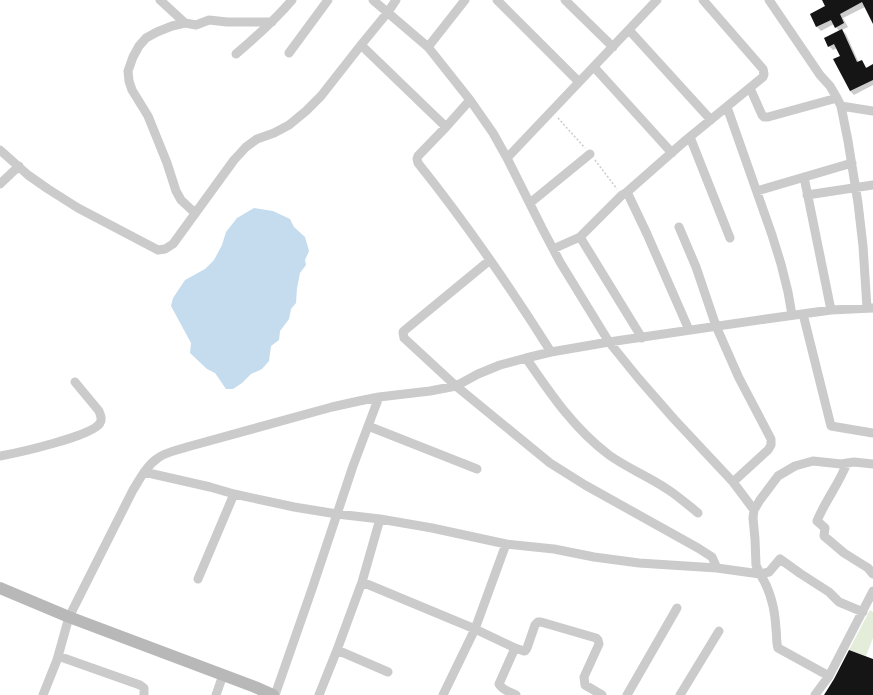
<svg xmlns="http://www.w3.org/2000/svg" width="873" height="695" viewBox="0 0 873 695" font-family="Rubik,sans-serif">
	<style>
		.green { fill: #e3edda }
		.water { fill: #c4dcee }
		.shadow { fill: #0003 }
		.building { fill: #151515 }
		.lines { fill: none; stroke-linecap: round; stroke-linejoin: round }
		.path { stroke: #cbcbcb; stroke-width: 1.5; stroke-dasharray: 2 2; stroke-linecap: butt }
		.street { stroke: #cbcbcb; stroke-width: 9 }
		.secondary { stroke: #b8b8b8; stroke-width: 12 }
	</style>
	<rect width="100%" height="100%" fill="#fff"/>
	<!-- green -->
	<path class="green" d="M870 610 873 612V638L866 656 849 650Z"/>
	<!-- water -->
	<path class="water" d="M254 208 273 211 290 219 294 227 305 237 309 251 305 260 306 265 300 273 297 288 296 303 291 309 289 319 280 331 279 340 271 346 269 361 262 369 251 374 242 383 233 389H226L215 373 207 369 190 353 191 343 171 306 173 298 185 280 205 269 214 260 222 245 226 232 237 218Z"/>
	<!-- shadow -->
	<path class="shadow" d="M823 0H873V22L865 7 843 18 848 27 842 30 846 34 859 63 862 61 867 68 873 65V85L854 95 850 91 841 56 837 48 833 50 829 46 840 32 836 27 834 24 821 31 817 27 811 14 827 6Z"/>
	<!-- building -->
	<path class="building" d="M822 0H873V24L862 2 840 14 844 23 835 28 831 20 816 27 810 14 825 6Z
		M842 29 857 62 862 60 866 68 873 64V80L850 91 833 59 840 56 834 44 828 47 824 38Z
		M849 650 873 659V695H824L834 679Z"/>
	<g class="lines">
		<!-- path -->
		<path class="path" d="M558 118 585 148
			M595 160 617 189"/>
		<!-- street -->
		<path class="street" d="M160 0 185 23
			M373 0 428 47 470 100 493 133 507 158 542 228 560 262 609 342 639 379 674 419 733 482 754 510
			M497 0 579 82
			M565 0 613 47
			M769 0 820 75 830 86 837 98 841 106 848 141 858 203 863 246 867 308
			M629 30 711 120
			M361 45 446 127
			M428 47 465 0
			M289 53 328 0
			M236 54C256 37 275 20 292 0
			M594 67 672 153
			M750 88 762 115 764 117H768L837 98
			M470 100 446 127 418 156 417 159 418 163C466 223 510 287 551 352
			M841 106 873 111
			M727 107 772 235 781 264 788 292 792 315
			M690 137 730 238
			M0 150 28 175 48 189 78 208 158 250 165 249 173 244 234 160 246 147 257 139 274 133 289 125 306 111 321 96 361 45 388 12 396 0
			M507 158 657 0
			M804 177 831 310
			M0 184 19 166
			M757 191 852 163
			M627 192 647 234 689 330
			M807 195 873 185
			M530 203 590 154
			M195 213 181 200 176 191 167 163 148 116 132 90 129 81 128 71 133 57 139 46 146 38 157 32 172 26 185 23 196 25 209 20 227 22H272
			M679 227 696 267 716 326 739 378 771 439V445L768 450 733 482
			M580 237 642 338
			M553 249 580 237 622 195 627 192 686 140 763 77 764 74 763 69 703 0
			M490 260 405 330 403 332 404 338 456 386 550 463 585 485 698 548 712 557 717 568
			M803 314 831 426 873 433
			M526 358C550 393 574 429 609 455 627 468 648 476 667 489 678 496 688 505 698 513
			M368 426 477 469
			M0 456C17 453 93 436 100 423 103 418 100 415 99 411L75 382
			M847 463C839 484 825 501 817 521L825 528 824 536 844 553 868 568 873 574
			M144 472 210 487 234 494 294 507 337 514 380 519 432 528 506 544 554 549 594 557 639 563 717 568 760 574C771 591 775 609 776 629 777 636 776 642 778 648L829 676
			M198 579 234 494
			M362 582 475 629 515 648 524 651H525L527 648 535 625 538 622H541L596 638 598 640 599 644 584 677 585 685 602 695
			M863 612 839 602 829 592 801 574 780 559 769 572 760 574 756 565 755 539 753 518 754 510 760 500 778 476 795 466 813 461 841 464 854 462 873 464
			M515 648 499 684C502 690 510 692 516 695
			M337 650 388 672
			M58 656 140 685 144 688V695
			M43 695 57 660 69 617 133 490C140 479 146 466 158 458 166 452 178 450 187 447L332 407 359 401 379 397 430 391 456 386 478 374 500 365 526 358 551 352 609 342 766 319 831 310 873 308
			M216 695 223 675
			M275 695 312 589 353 466 379 397
			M319 695 337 650 362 582 380 519
			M443 695 475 629 506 544
			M627 695 677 608
			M680 695 719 631
			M815 695 829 676 873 591"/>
		<!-- secondary -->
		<path class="secondary" d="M0 588 69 617 255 687 273 695"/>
	</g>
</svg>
